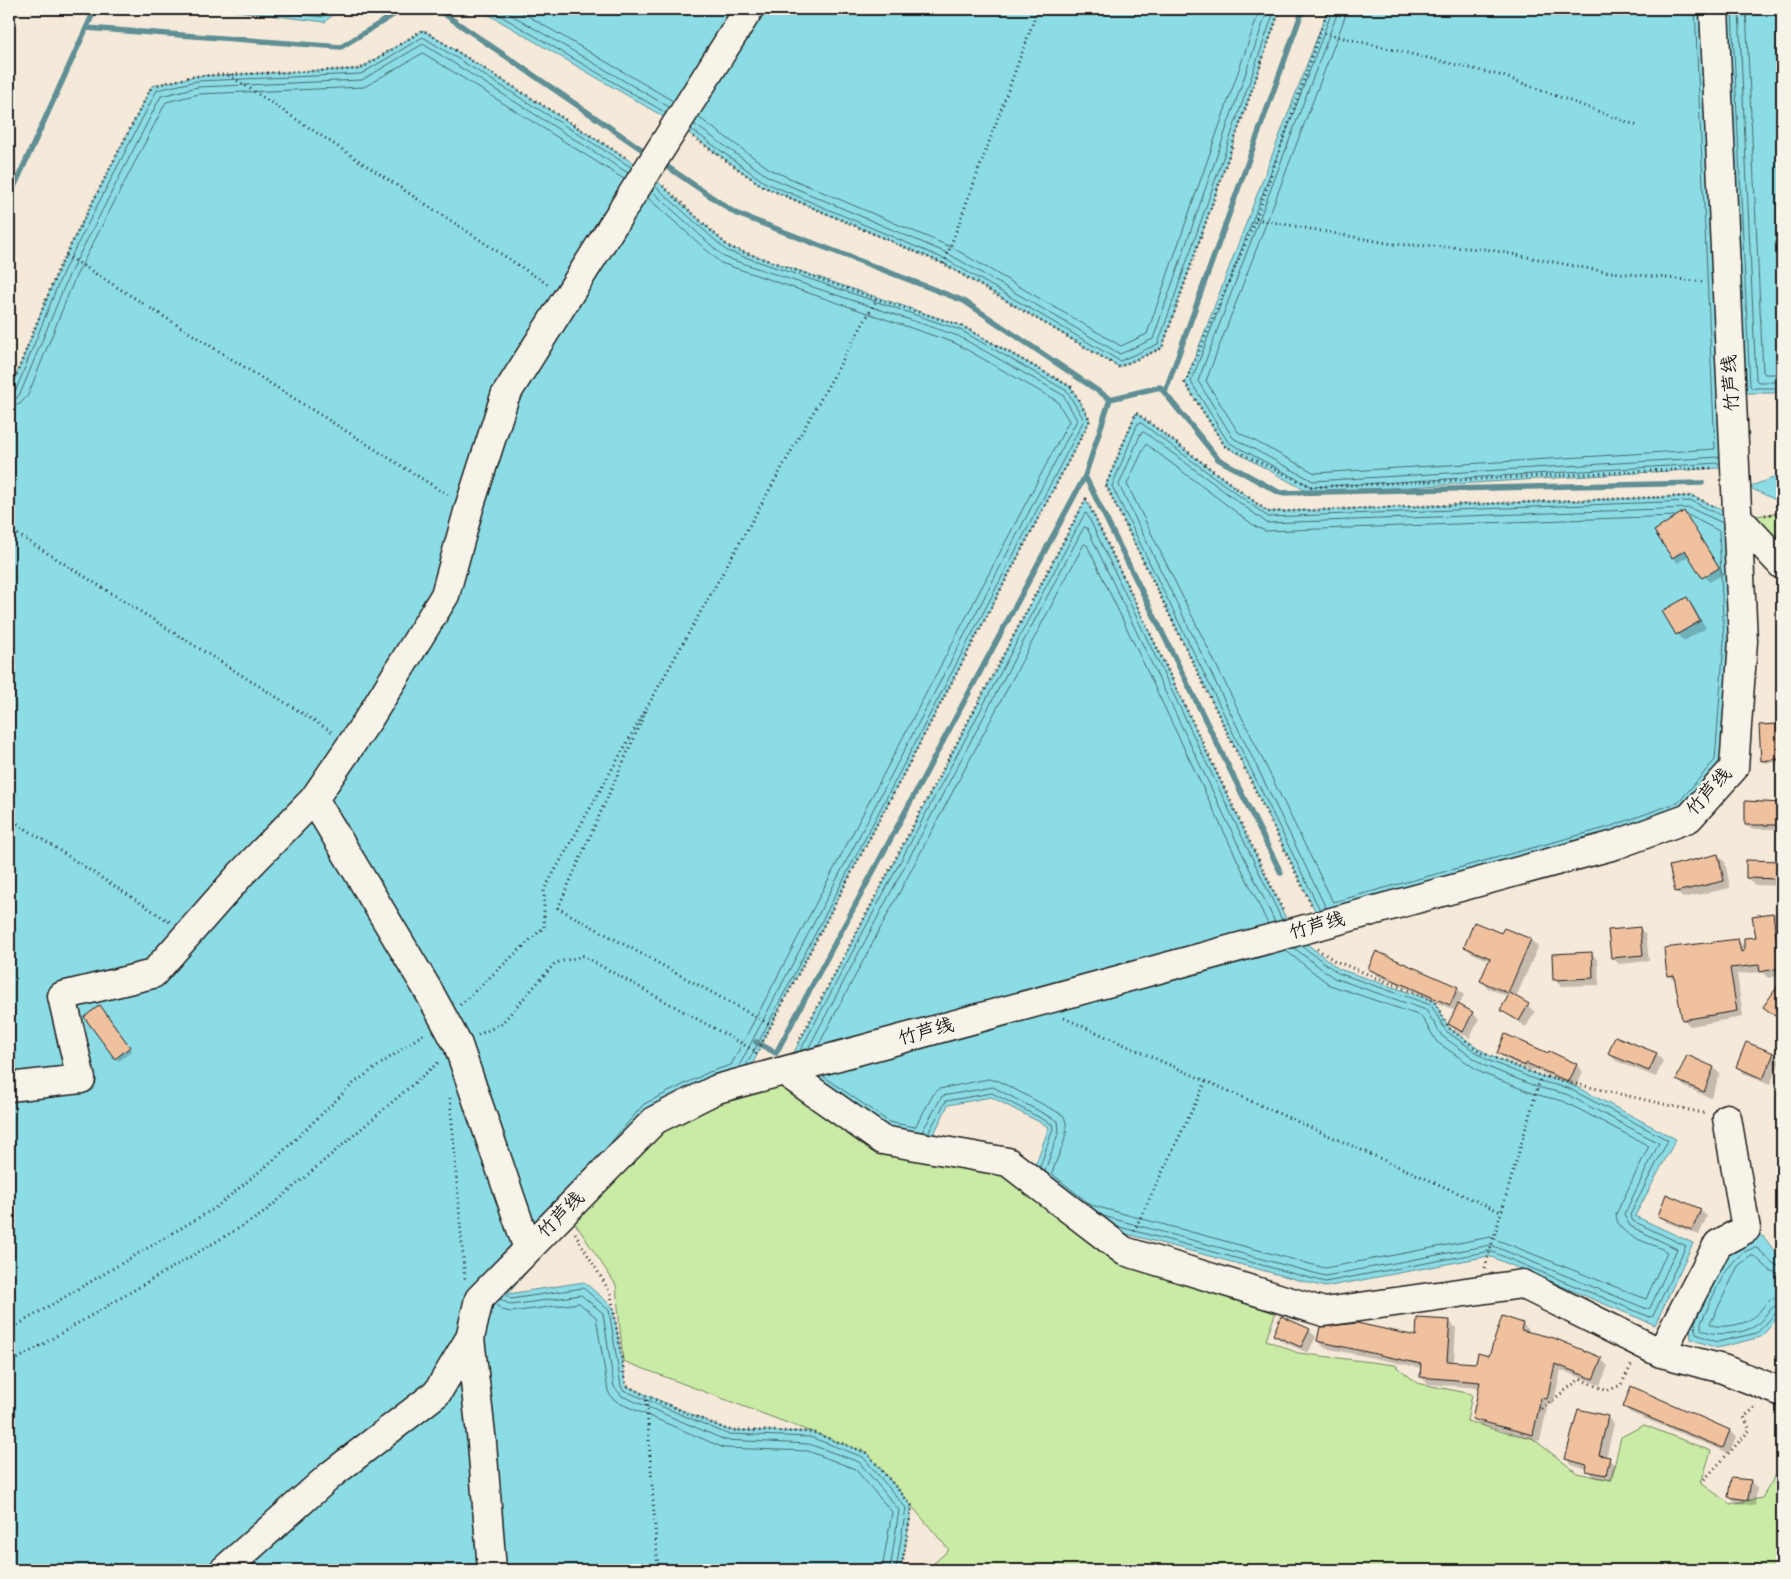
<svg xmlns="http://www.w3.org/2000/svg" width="1791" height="1579" viewBox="0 0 1791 1579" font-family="Mynerve,'LXGW WenKai TC',sans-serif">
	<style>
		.green { fill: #c9eba5; stroke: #728460 }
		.water { fill: #8cdce6; stroke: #5f8f95 }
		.shadow { fill: #0003 }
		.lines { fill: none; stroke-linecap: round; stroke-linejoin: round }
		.shore { stroke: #49696d; stroke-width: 1 }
		.stream { stroke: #5f8f95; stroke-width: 5.5 }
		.building { fill: #efc19f; stroke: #1c1c1c }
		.minor-casing { stroke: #1c1c1c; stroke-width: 31 }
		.path { stroke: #1c1c1c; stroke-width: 3; stroke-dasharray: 1 4; stroke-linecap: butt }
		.minor { stroke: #f7f3e8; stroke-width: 28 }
		.labels { text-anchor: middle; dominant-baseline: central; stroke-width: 5; stroke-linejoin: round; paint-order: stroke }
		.street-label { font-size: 19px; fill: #1c1c1c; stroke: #f7f3e8 }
	</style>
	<rect width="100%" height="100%" fill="#f5e9d9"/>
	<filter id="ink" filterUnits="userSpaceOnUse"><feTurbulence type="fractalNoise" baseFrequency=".02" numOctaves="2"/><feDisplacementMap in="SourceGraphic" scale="10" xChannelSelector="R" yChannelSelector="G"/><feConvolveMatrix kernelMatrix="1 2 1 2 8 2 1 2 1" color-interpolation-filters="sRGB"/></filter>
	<g filter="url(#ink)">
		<!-- green -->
		<path class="green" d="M1782 513V565L1738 518Z
			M780 1080 1008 1162 1126 1258 1279 1303 1266 1340 1298 1353 1395 1365 1417 1383 1472 1394 1467 1421 1503 1432 1532 1438 1577 1473 1611 1480 1621 1437 1644 1425 1711 1451 1701 1483 1730 1504 1762 1498 1775 1476 1782 1477V1570H926L949 1550 867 1453 623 1361 616 1285 569 1214 663 1124Z"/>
		<!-- water -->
		<path class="water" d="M221 9H339L325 22Z
			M479 9H1280L1162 348 1119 367 944 264 762 186 676 124Z
			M1328 9H1714L1735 467 1310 493 1225 446 1185 383Z
			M1728 9H1782V393H1745Z
			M423 30 646 171 729 247 962 326 1071 387 1090 420 771 1025 744 1082 655 1120 508 1294 584 1282 613 1307 626 1386 728 1430 812 1432 867 1453 912 1506 901 1570H9V393L58 270 152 86 196 76 360 69Z
			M1136 413 1268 512 1693 496 1738 518 1734 768 1689 818 1322 925 1106 485Z
			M1782 475V498L1776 500 1748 487Z
			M1086 499 1293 933 1339 969 1434 1001 1449 1028 1490 1056 1541 1076 1569 1083 1676 1139 1635 1216 1693 1243 1655 1325 1489 1256 1325 1287 1082 1222 1030 1180 1049 1127 991 1097 948 1105 927 1148 882 1140 784 1071Z
			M1763 1236 1772 1248 1782 1257V1313L1761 1337 1717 1348 1691 1339 1690 1321 1723 1253 1745 1237Z"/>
		<!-- shadow -->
		<path class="shadow" d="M1684 513 1724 574 1709 582 1690 555 1678 563 1673 558Z
			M1687 599 1693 606 1706 628 1684 641 1677 634Z
			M1778 725 1781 728 1782 762 1765 763 1762 760Z
			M1746 803 1782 804V829H1751L1746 824Z
			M1718 855 1725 862 1730 888 1683 898 1676 892Z
			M1748 861 1782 862V886L1754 885 1747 878Z
			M1782 912V975L1768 978 1762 972 1737 974 1743 1017 1690 1026 1683 1019 1677 982 1668 975 1738 940 1745 948 1757 938 1754 917Z
			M1640 928 1646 935 1649 961 1619 964 1612 957Z
			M1504 929 1531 940 1538 947 1516 997 1535 1012 1526 1027 1501 1010 1509 997 1488 988 1481 981 1490 961 1472 953 1465 947 1502 935Z
			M1591 953 1598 960 1599 985 1561 986 1554 979Z
			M1370 969 1457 988 1464 995 1459 1006 1472 1013 1479 1019 1470 1038 1456 1031 1449 1024 1456 1011 1376 975Z
			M102 1010 132 1051 119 1061 116 1058Z
			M1498 1052 1548 1055 1577 1065 1583 1072 1576 1088 1533 1069 1532 1071 1505 1059Z
			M1609 1054H1656L1663 1061 1656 1077 1616 1061Z
			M1773 1054 1780 1061 1770 1085 1744 1074 1737 1067Z
			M1714 1068 1720 1074 1711 1098 1685 1087 1678 1080Z
			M1700 1210 1707 1216 1699 1235 1666 1222 1660 1215Z
			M1449 1321 1456 1328 1454 1362 1477 1364 1490 1357 1522 1324 1529 1330 1528 1333 1601 1359 1608 1366 1600 1385 1561 1370 1553 1405 1548 1404 1540 1441 1480 1425 1473 1418 1480 1388 1428 1384 1421 1377 1422 1368 1325 1348 1318 1341 1417 1338Z
			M1309 1330 1316 1337 1308 1353 1281 1341 1274 1334Z
			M1624 1407 1730 1431 1736 1437 1729 1453 1631 1413Z
			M1607 1417 1614 1424 1606 1458 1616 1465 1612 1481 1594 1477 1588 1469 1573 1465 1566 1459Z
			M1750 1481 1757 1488 1755 1506 1736 1503 1730 1497Z"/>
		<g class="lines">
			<!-- shore -->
			<path class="shore" d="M255 9 322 17 332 9
				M489 9 666 113
				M501 9 669 107
				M516 9 673 101
				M1333 9 1191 382 1228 442 1312 487 1720 463
				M1339 9 1198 381 1233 438 1313 481 1720 457
				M1347 9 1345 17 1206 381 1238 432 1315 473 1715 449 1695 9
				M1732 9 1750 386 1752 388H1782
				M1739 9 1756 380 1758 382H1782
				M1746 9 1763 372 1765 374H1782
				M698 117 771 170 953 248 1121 346 1147 334 1260 9
				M694 124 767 176 949 254 1120 354 1153 339 1268 9
				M691 129 764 182 947 260 1120 361 1158 344 1275 9
				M655 186 727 251 960 330 1067 391 1084 420 746 1066
				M652 191 724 257 958 336 1063 395 1077 420 738 1068
				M9 393 16 390 63 272 157 90 197 81 361 74 423 37 631 167
				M9 399 17 398 21 392 69 275 161 96 198 87 362 80 423 44 628 173
				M9 407 20 404 28 395 75 278 166 102 199 94 364 87 423 53 624 179
				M1675 516 1266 531 1256 527 1146 444 1127 484 1333 902 1609 827 1679 802 1715 760 1724 641 1719 531 1688 515
				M1326 908 1119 485 1141 433 1144 432 1267 523 1690 508 1723 523
				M1320 910 1112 486 1138 423H1141L1268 517 1692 501 1722 516
				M818 1046 1084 544 1087 545 1268 924
				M808 1049 1084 527 1087 528 1275 922
				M800 1051 1085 513 1087 514 1282 920
				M823 1076 889 1122 915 1127 933 1095 939 1089 988 1079 999 1081 1063 1115C1074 1133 1056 1156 1052 1174L1091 1205 1325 1268 1490 1237 1646 1299 1667 1252C1651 1241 1617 1239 1616 1214L1649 1146 1563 1101 1534 1094 1482 1073 1437 1042 1421 1016 1330 985 1285 950
				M922 1132 942 1096 993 1087 1058 1121 1059 1131 1045 1171
				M928 1133 946 1101 992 1093 1052 1124 1053 1129 1040 1167
				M607 1147 644 1104 709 1072 731 1065 1069 421 1057 401 955 343 721 263 648 198
				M1103 1216 1325 1276 1491 1245 1647 1309 1650 1308 1677 1249 1630 1226 1624 1215 1659 1143 1566 1094 1537 1087 1485 1066 1442 1036 1426 1010 1334 978 1294 948
				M1116 1226 1325 1282 1490 1251 1650 1317 1653 1316 1686 1246 1633 1221 1630 1215 1668 1140 1568 1088 1539 1081 1487 1060 1446 1031 1431 1005 1338 973 1302 946
				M1782 1267 1774 1264 1757 1248C1729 1249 1712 1300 1701 1323V1329C1713 1337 1743 1334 1755 1326 1765 1320 1768 1305 1782 1304
				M1782 1274 1771 1271 1754 1256H1751L1738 1266 1710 1324C1717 1329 1744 1325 1751 1319 1763 1311 1766 1297 1782 1296
				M505 1294 511 1299 583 1288 609 1310 621 1386 623 1390 727 1434 810 1437 863 1457 906 1508 896 1570
				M500 1299 511 1305 581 1295 603 1313 614 1387 622 1396 725 1440 809 1444 859 1462 899 1510 890 1570
				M495 1304 502 1310 511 1312 579 1303 596 1317 608 1391 612 1398 619 1403 724 1448 808 1451 855 1469 892 1512 882 1570
				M1703 1305 1695 1322 1696 1334 1717 1342 1757 1333 1777 1312 1782 1310"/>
			<!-- stream -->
			<path class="stream" d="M437 9 650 155
				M86 28 341 47 403 9
				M662 163 735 213 964 301 1110 399 1160 387 1218 459 1280 493 1702 483
				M9 198 95 9
				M1165 392 1303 9
				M1085 476 1281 873
				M756 1042 776 1053 1085 476 1110 399"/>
		</g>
		<!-- building -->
		<path class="building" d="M1684 511 1719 568 1702 578 1685 550 1672 558 1654 531Z
			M1687 597 1700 621 1676 635 1662 611Z
			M1778 724 1780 759 1761 761 1759 725Z
			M1745 801 1782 803V825H1745Z
			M1718 854 1724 881 1675 892 1669 866Z
			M1746 860 1782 861V879L1746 878Z
			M1773 913 1780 968 1760 972 1759 965 1730 968 1737 1011 1682 1020 1674 975 1667 976 1664 948 1738 939 1741 952 1744 951V938L1756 937 1752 916Z
			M1474 922 1501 933 1504 928 1531 939 1508 993 1480 981 1490 958 1464 947Z
			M1640 927 1643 955 1611 958 1608 930Z
			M1376 951 1458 987 1450 1005 1368 969Z
			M1592 952 1593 978 1553 980 1552 954Z
			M1782 980V1021L1763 1007Z
			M1510 993 1529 1004 1519 1021 1500 1010Z
			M1458 1004 1473 1012 1463 1032 1448 1024Z
			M100 1005 130 1047 115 1059 84 1017Z
			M1505 1034 1548 1053 1549 1051 1577 1064 1569 1082 1526 1063 1525 1066 1497 1053Z
			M1615 1036 1657 1053 1649 1071 1608 1054Z
			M1746 1042 1774 1053 1763 1079 1736 1067Z
			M1687 1055 1714 1067 1704 1092 1676 1080Z
			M1666 1194 1701 1209 1692 1230 1658 1216Z
			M1281 1316 1310 1329 1301 1347 1273 1335Z
			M1502 1316 1523 1323 1521 1330 1554 1338 1602 1358 1593 1379 1555 1364 1547 1399 1541 1398 1533 1435 1472 1419 1480 1382 1420 1377 1421 1364 1317 1341 1320 1327 1357 1323 1416 1336 1417 1318 1450 1320 1447 1361 1476 1363 1478 1353 1489 1356Z
			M1631 1386 1730 1430 1723 1448 1623 1407Z
			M1578 1409 1608 1416 1599 1455 1610 1457 1606 1475 1586 1471 1587 1465 1565 1459Z
			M1731 1478 1751 1480 1748 1500 1728 1497Z"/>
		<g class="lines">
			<!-- minor casing -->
			<g class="minor-casing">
				<path id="minor" d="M1738 518 1782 565
					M314 799 428 990 458 1045 528 1249
					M784 1071 882 1140 1008 1162 1124 1251 1324 1312 1522 1284 1661 1353 1723 1369 1782 1392
					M9 1087 81 1079 62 996 153 974 241 874 314 799 370 717 445 595 469 508 505 396 749 9
					M1661 1353 1718 1244 1746 1229 1727 1118
					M224 1570 332 1474 437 1393 470 1338
					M492 1570 482 1443 470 1338 479 1299 655 1120 717 1089 1615 845 1689 818 1734 768 1743 641 1714 9"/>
			</g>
			<!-- path -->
			<path class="path" d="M1328 9 1256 219 1185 383 1225 446 1312 487 1712 468
				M1319 32 1503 76 1638 126
				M229 75 550 286
				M693 137 762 186 944 264 1119 367 1162 348 1280 9
				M663 186 729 247 877 299 962 326 1071 387 1090 420 755 1056
				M1256 219 1392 244 1485 249 1601 271 1705 282
				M66 255 451 497
				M944 264 1038 9
				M9 393 58 270 152 86 196 76 360 69 423 30 628 159
				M1765 515 1782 513
				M9 529 332 732
				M646 711 558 908 771 1025
				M9 818 170 922
				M1311 904 1106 485 1136 413 1268 512 1693 496 1715 507
				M1317 949 1335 961 1434 1001 1449 1028 1482 1053 1541 1076 1707 1114
				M460 1005 544 927V890L877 299
				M1064 1018 1501 1212
				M478 1035 501 1024 555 963 583 956 757 1052
				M798 1043 1086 499 1284 913
				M450 1098 465 1281
				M1134 1231 1206 1081
				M575 1233 611 1294 626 1385 646 1396 658 1570
				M1485 1268 1541 1076
				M9 1330 215 1208 277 1157 354 1083 426 1032
				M9 1364 261 1215 440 1061
				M646 1396 728 1430 812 1432 867 1453 912 1506 901 1570
				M1541 1409 1580 1379 1607 1391 1621 1385 1632 1364
				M1701 1483 1750 1430 1744 1417 1757 1406"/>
			<!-- minor -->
			<use href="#minor" class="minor"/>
		</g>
	</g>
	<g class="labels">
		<!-- street labels -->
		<g class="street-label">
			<text transform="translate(1731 383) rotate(-93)">竹芦线</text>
			<text transform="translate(1709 792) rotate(-48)">竹芦线</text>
			<text transform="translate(1317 926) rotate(-15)">竹芦线</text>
			<text transform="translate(926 1032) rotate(-15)">竹芦线</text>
			<text transform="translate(561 1215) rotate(-45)">竹芦线</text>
		</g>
	</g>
	<!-- margin -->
	<rect width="1791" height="1579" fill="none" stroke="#f7f3e8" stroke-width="30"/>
	<rect x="15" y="15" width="1761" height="1549" fill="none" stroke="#1c1c1c" stroke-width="2" filter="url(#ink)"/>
</svg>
